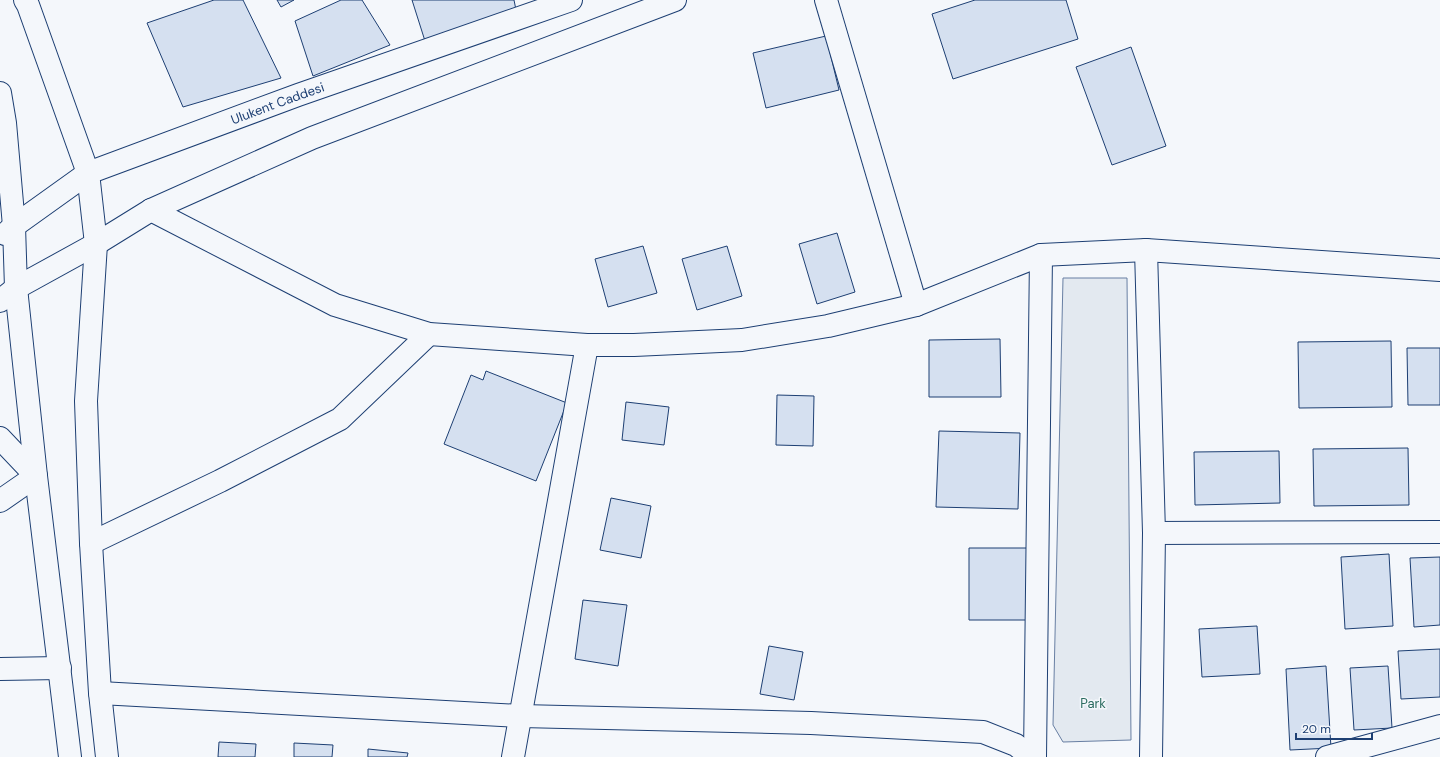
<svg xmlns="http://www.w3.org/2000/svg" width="1440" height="757" viewBox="0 0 1440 757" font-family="'DM Sans',sans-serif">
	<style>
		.green { fill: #e3e9f0; stroke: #687fa3 }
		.building { fill: #d5e0f0; stroke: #1d3f73 }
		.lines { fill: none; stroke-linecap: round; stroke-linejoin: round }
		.minor-casing { stroke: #1d3f73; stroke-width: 24 }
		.minor { stroke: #f4f7fb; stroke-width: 22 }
		.labels { text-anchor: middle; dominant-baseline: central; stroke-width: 3; stroke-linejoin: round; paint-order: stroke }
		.street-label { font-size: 13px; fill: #1d3f73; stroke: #f4f7fb }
		.park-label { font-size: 13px; fill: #2c6c60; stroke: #f4f7fb }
	</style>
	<rect width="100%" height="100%" fill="#f4f7fb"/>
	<!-- green -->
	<path class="green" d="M1063 278H1127L1131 740 1063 742 1053 725Z"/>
	<!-- building -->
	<path class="building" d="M214 0H243L281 78 183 107 147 23Z
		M277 0H294L281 7Z
		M341 0H362L390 45 313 76 295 21Z
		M412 0H514L516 10 425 41Z
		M975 0H1066L1078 39 953 79 932 14Z
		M826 36 839 90 766 108 753 53Z
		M1131 47 1166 146 1112 165 1076 67Z
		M837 233 855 292 817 304 799 244Z
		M643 246 657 293 608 307 595 259Z
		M727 246 742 296 697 310 682 259Z
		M1000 339 1001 397H929V340Z
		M1391 341 1392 407 1299 408 1298 342Z
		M1407 348H1440V405H1408Z
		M486 371 567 403 536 481 444 444 471 375 483 380Z
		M777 395 814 396 813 446 776 445Z
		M626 402 669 407 664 445 622 440Z
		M939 431 1020 433 1018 509 936 507Z
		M1408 448 1409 505 1314 506 1313 449Z
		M1279 451 1280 503 1195 505 1194 452Z
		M611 498 651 506 641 558 600 550Z
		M969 548H1032L1033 620H969Z
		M1389 554 1393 626 1345 629 1341 557Z
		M1440 557V625L1414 627 1410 558Z
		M583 600 627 605 618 666 575 659Z
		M1257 626 1260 674 1202 677 1199 629Z
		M769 646 803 652 794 700 760 694Z
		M1440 649V697L1401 699 1398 651Z
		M1326 666 1331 748 1290 750 1286 669Z
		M1388 666 1392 728 1354 730 1350 668Z
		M219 742 256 744 255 757H218Z
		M294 743 333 745 332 757H294Z
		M368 749 408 753 407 757H368Z"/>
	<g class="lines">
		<!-- minor casing -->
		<g class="minor-casing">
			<g id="minor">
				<path d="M25 0 28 5 88 173 96 244 86 401 91 543 100 693 107 757"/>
				<path d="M826 0 916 305"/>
				<path d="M0 93 5 123 14 226 16 288 36 476 70 757"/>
				<path d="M151 210 335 305 429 334 587 345H634L742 340 828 326 916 305 1041 255 1146 250 1440 270"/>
				<path id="s1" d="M5 234 14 226 88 173 298 95 571 0"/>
				<path d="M1146 250 1154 533 1151 757"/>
				<path d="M0 301 16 288 96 244 151 210 312 138 675 0"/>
				<path d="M0 438 36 476 0 501"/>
				<path d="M1154 533 1440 532"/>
				<path d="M91 543 220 481 340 419 429 334"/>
				<path d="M0 669 60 668"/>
				<path d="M100 693 521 716 811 723 983 732 1016 745 1031 757"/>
				<path d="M513 757 587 345"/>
				<path d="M1035 757 1041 255"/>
				<path d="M1327 757 1440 726"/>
			</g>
		</g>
		<!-- minor -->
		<use href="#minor" class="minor"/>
	</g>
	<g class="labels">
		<!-- street labels -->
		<g class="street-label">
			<text stroke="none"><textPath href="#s1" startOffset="305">Ulukent Caddesi</textPath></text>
		</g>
		<!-- park labels -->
		<g class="park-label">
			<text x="1093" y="703">Park</text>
		</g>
	</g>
	<!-- scale -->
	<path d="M1296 733v6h76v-6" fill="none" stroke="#1d3f73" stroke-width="2"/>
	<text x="1302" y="733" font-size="12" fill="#1d3f73" stroke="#f4f7fb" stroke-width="3" paint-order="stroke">20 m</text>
</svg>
